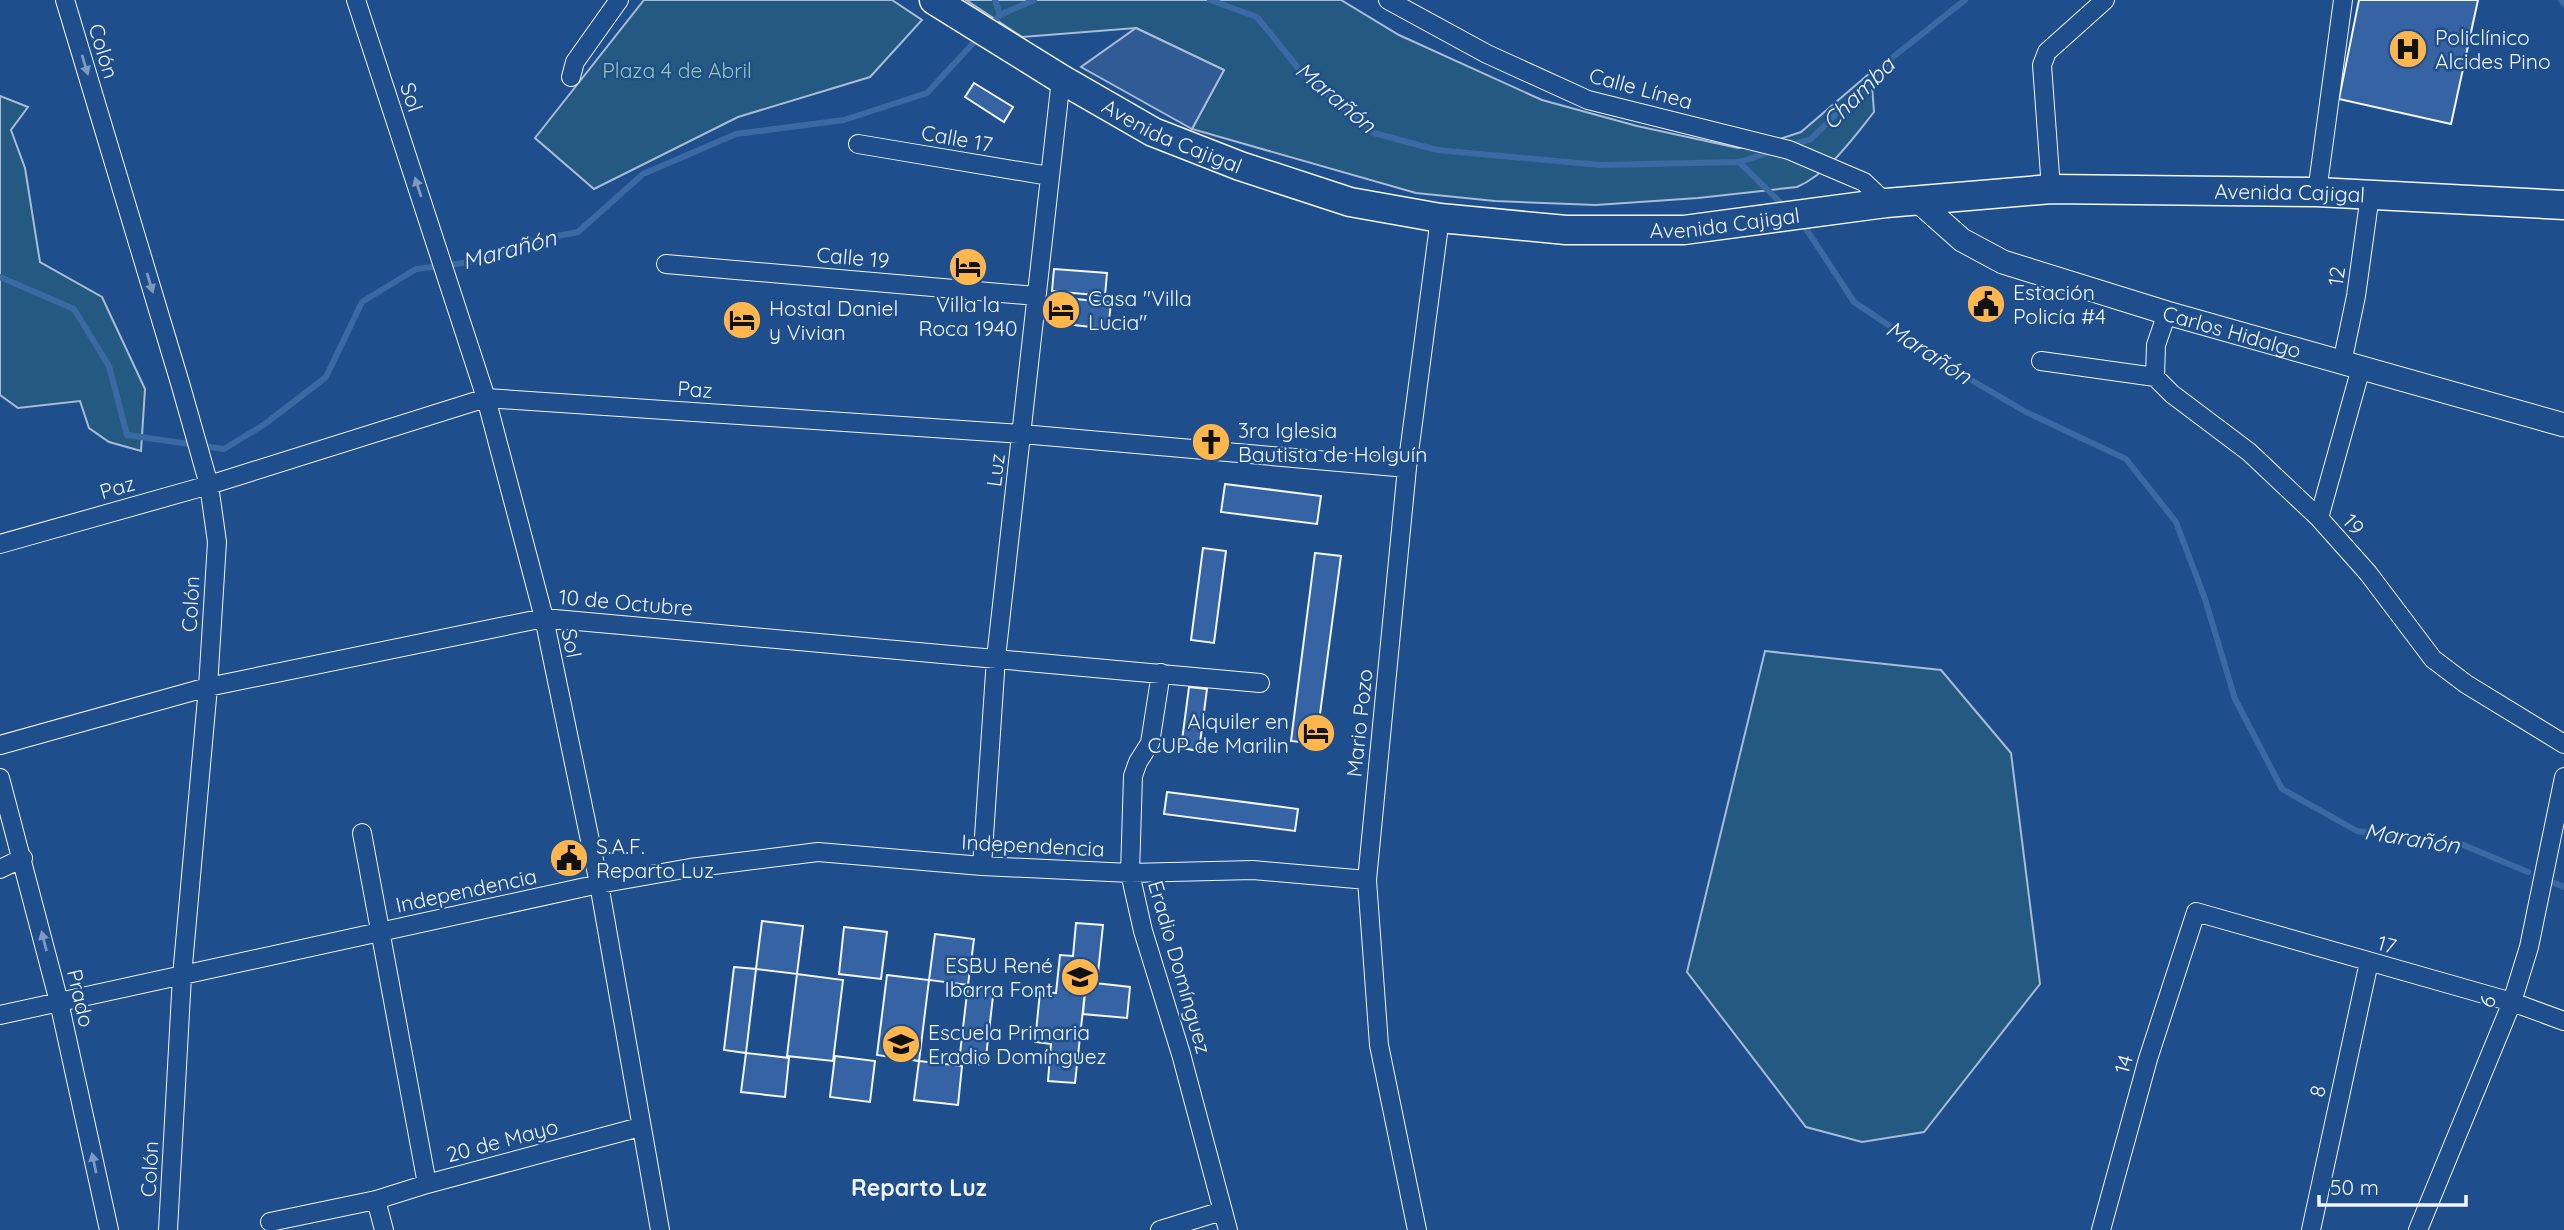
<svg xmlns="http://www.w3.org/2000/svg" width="2564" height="1230" viewBox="0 0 2564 1230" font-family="Quicksand,sans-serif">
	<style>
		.green { fill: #245a82; stroke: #a8bbd7; stroke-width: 2 }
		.parking { fill: #305b95; stroke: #a8bbd7; stroke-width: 2 }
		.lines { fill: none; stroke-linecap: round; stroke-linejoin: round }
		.stream { stroke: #3b69a3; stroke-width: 6 }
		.building { fill: #3563a3; stroke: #f2f6ff; stroke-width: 2 }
		.minor-casing { stroke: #f2f6ff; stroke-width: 20 }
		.tertiary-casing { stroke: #f2f6ff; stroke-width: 25 }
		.primary-casing { stroke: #f2f6ff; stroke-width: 31 }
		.minor { stroke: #1f4e8c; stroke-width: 18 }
		.tertiary { stroke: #1f4e8c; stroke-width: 23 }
		.primary { stroke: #1f4e8c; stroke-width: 28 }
		.oneway { fill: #7e9ac0 }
		.labels { text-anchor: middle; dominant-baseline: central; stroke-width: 5; stroke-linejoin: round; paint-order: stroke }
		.poi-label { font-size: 21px; fill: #f2f6ff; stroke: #1f4e8c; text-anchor: start }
		.street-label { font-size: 21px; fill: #f2f6ff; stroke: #1f4e8c }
		.park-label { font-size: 21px; fill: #97c8a6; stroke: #1f4e8c }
		.water-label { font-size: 23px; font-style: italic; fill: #f2f6ff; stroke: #1f4e8c }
		.neighbourhood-label { font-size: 23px; font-weight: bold; fill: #f2f6ff; stroke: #1f4e8c }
	</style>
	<rect width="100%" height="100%" fill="#1f4e8c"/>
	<!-- green -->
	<path class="green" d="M644 0H892L922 20 870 77 738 117 594 189 535 138Z
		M966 0H1341L1399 35 1542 100 1637 126 1738 148 1755 147 1801 132 1871 72 1874 112C1854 137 1828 174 1797 187L1698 198 1596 205 1495 201 1416 193 1192 129 1224 70 1136 28 1022 37Z
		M0 96 28 107 11 130 25 168 40 262 102 297 145 389 141 451 109 442 89 428 80 401 18 408 0 395Z
		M1765 651 1941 670 2011 753 2040 984 1924 1132 1862 1142 1806 1127 1687 972Z"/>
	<!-- parking -->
	<path class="parking" d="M1136 28 1224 70 1192 129 1081 67Z"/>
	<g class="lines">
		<!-- stream -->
		<path class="stream" d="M995 0 1000 15
			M1210 0 1257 17 1303 74 1374 133 1437 150 1601 165 1739 162 1771 152
			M2561 0 2564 4
			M991 25 1000 15 1034 0
			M1788 146 1811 139 1893 57 1965 0
			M1739 162 1785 207
			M1803 224 1854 302 1966 377 2026 412 2126 459 2176 522 2205 599 2235 699 2282 789 2357 831 2461 844 2528 872
			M0 277 74 309 109 366 127 435 224 449 265 424 326 377 362 302 416 269 480 261 526 242 578 232 643 174 736 134 844 120 927 93 978 38
			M2554 883 2564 887"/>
	</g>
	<!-- building -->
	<path class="building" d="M2359 0H2478L2451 124 2339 99Z
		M974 83 1013 107 1004 122 965 97Z
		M1054 269 1107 273 1105 296 1052 291Z
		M1050 296 1111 303 1108 329 1048 322Z
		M1225 484 1321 496 1317 524 1221 512Z
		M1203 548 1226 551 1214 643 1191 640Z
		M1315 553 1341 556 1316 744 1291 741Z
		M1189 687 1207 689 1199 751 1181 748Z
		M1167 792 1298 809 1295 831 1164 814Z
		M762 921 803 926 797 974 756 969Z
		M1076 923 1103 925 1097 983 1086 982 1075 1083 1048 1081 1051 1044 1035 1042 1040 992 1056 993 1060 955 1073 956Z
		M844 927 887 932 881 979 839 974Z
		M935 934 974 939 968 985 929 980Z
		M734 967 756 969 746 1053 724 1050Z
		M797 974 843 980 833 1061 787 1056Z
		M887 975 929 980 919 1061 877 1055Z
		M1086 982 1130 987 1127 1018 1083 1014Z
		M968 985 994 988 985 1065 959 1062Z
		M746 1053 789 1058 785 1097 741 1092Z
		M835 1056 875 1061 870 1102 830 1097Z
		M919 1061 962 1066 958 1105 914 1100Z"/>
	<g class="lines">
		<!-- minor casing -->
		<g class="minor-casing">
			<path id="minor" d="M65 0 180 383 209 485 217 542 208 687 182 976 168 1230
				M356 0 486 398 544 618 599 884 660 1230
				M1388 0 1487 54 1588 100 1789 150 1864 182 1886 203
				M571 77 575 62 619 0
				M858 144 1049 176
				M2051 189 2042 65 2047 52 2105 0
				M2317 192 2343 0
				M666 264 1036 296
				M2167 313 2156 345 2155 377 2172 394 2249 452 2319 518 2368 573 2433 659 2466 684 2564 744
				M2041 361 2155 377
				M2342 363 2356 296 2370 195
				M2319 518 2361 368
				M0 544 209 485 486 398 1022 434 1407 468
				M1161 673 1150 743 1138 762 1133 776 1130 873 1143 931 1181 1054 1228 1230
				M0 745 208 687 544 618 1260 683
				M0 778 59 1002 109 1230
				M362 833 427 1184
				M982 866 996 658 1061 79
				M0 869 23 858
				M0 1015 599 884 690 868 818 852 982 866 1130 873 1253 870 1367 880
				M376 1200 384 1230
				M270 1222 376 1200 427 1184 640 1127
				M1160 1230 1222 1211
				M1417 1230 1379 1045 1367 880 1407 468 1440 218
				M2101 1230 2148 1059 2196 912 2512 1002 2564 1021
				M2311 1230 2369 962
				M2418 1230 2512 1002 2529 947 2564 777"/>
		</g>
		<!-- tertiary casing -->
		<g class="tertiary-casing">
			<g id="tertiary">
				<path id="s1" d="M1917 200 1962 240 2003 262 2167 313 2564 425"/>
			</g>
		</g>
		<!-- primary casing -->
		<g class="primary-casing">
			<g id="primary">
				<path id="s2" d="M934 0 1061 79 1153 132 1240 166 1350 202 1440 218 1566 230H1684L1886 203 2051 189 2317 192 2564 205"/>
			</g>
		</g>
		<!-- minor -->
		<use href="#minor" class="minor"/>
		<!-- tertiary -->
		<use href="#tertiary" class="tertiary"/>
		<!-- primary -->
		<use href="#primary" class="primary"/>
	</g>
	<!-- one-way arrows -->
	<defs><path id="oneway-solid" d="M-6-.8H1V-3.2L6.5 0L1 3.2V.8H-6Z" transform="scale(1.75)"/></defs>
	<g class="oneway">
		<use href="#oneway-solid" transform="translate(85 65) rotate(73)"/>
		<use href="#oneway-solid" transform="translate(418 187) rotate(-108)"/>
		<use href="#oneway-solid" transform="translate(150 283) rotate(73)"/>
		<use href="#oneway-solid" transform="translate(44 941) rotate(-104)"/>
		<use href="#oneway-solid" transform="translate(94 1163) rotate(-102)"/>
	</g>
	<!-- icons -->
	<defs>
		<g id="hospital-disc" transform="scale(2.0125)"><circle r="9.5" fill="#ffb74d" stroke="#1f4e8c"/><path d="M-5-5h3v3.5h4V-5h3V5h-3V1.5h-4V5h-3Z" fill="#111"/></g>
		<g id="hotel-disc" transform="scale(2.0125)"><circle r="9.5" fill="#ffb74d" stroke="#1f4e8c"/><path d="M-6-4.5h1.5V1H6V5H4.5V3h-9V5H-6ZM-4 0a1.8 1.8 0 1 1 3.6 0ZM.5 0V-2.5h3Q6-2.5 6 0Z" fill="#111"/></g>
		<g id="civic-disc" transform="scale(2.0125)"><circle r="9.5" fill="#ffb74d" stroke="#1f4e8c"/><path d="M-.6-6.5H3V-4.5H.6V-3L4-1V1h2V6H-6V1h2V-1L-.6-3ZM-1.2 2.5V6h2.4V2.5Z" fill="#111"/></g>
		<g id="church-disc" transform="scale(2.0125)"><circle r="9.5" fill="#ffb74d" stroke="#1f4e8c"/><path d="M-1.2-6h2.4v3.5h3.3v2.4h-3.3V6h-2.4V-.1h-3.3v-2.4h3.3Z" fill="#111"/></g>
		<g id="school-disc" transform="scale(2.0125)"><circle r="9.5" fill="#ffb74d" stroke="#1f4e8c"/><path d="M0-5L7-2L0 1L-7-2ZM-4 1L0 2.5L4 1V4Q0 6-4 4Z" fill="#111"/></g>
	</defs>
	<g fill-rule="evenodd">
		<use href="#hospital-disc" x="2408" y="49"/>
		<use href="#hotel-disc" x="968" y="267"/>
		<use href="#civic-disc" x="1986" y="304"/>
		<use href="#hotel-disc" x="1061" y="310"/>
		<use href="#hotel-disc" x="742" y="320"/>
		<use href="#church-disc" x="1211" y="442"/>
		<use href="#hotel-disc" x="1316" y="733"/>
		<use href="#civic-disc" x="569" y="858"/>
		<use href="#school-disc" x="1080" y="977"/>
		<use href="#school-disc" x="901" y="1044"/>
	</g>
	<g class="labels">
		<!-- poi labels -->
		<g class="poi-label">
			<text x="2435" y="37">Policlínico<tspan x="2435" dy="24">Alcides Pino</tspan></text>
			<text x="2013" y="292">Estación<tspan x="2013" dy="24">Policía #4</tspan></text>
			<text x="1088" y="298">Casa "Villa<tspan x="1088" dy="24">Lucia"</tspan></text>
			<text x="968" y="304" text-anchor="middle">Villa la<tspan x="968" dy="24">Roca 1940</tspan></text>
			<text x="769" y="308">Hostal Daniel<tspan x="769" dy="24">y Vivian</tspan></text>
			<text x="1238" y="430">3ra Iglesia<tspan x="1238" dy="24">Bautista de Holguín</tspan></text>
			<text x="1289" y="721" text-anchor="end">Alquiler en<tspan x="1289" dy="24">CUP de Marilin</tspan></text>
			<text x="596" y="846">S.A.F.<tspan x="596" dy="24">Reparto Luz</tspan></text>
			<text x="1053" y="965" text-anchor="end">ESBU René<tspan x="1053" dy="24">Ibarra Font</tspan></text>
			<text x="928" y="1032">Escuela Primaria<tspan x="928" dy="24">Eradio Domínguez</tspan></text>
		</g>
		<!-- street labels -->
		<g class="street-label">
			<text transform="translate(104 51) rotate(73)">Colón</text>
			<text transform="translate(1641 88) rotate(15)">Calle Línea</text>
			<text transform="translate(412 97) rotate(72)">Sol</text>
			<text stroke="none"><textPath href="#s2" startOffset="275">Avenida Cajigal</textPath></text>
			<text transform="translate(957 138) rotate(10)">Calle 17</text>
			<text stroke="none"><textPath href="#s2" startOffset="1409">Avenida Cajigal</textPath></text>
			<text stroke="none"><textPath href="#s2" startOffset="842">Avenida Cajigal</textPath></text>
			<text transform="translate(853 257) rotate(5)">Calle 19</text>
			<text transform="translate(2336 276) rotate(-81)">12</text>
			<text stroke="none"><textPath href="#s1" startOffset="346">Carlos Hidalgo</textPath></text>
			<text transform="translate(695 389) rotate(4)">Paz</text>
			<text transform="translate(995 470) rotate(-83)">Luz</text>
			<text transform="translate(117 487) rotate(-16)">Paz</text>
			<text transform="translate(2354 524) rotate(48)">19</text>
			<text transform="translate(626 602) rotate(5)">10 de Octubre</text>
			<text transform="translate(190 604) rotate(-87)">Colón</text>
			<text transform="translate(572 643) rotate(79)">Sol</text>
			<text transform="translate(1359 723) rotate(-84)">Mario Pozo</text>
			<text transform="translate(1033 845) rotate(3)">Independencia</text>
			<text transform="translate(466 890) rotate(-12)">Independencia</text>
			<text transform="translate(2387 944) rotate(16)">17</text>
			<text transform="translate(1180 967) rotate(74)">Eradio Domínguez</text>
			<text transform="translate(81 998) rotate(77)">Prado</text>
			<text transform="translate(2487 1001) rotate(-69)">6</text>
			<text transform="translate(2123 1064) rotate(-74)">14</text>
			<text transform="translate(2317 1091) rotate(-78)">8</text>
			<text transform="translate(502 1140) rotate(-15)">20 de Mayo</text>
			<text transform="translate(149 1169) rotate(-87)">Colón</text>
		</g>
		<!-- park labels -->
		<g class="park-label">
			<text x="677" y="70">Plaza 4 de Abril</text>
		</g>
		<!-- water labels -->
		<g class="water-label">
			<text transform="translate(1858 93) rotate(-45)">Chamba</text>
			<text transform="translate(1336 97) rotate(40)">Marañón</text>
			<text transform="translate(509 249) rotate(-15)">Marañón</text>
			<text transform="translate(1929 352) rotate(33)">Marañón</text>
			<text transform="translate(2412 838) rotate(9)">Marañón</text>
		</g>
		<!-- neighbourhood labels -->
		<g class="neighbourhood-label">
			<text x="919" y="1187">Reparto Luz</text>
		</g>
	</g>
	<!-- scale -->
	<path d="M2319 1195v10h147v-10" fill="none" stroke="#f2f6ff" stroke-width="3.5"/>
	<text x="2330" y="1195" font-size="21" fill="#f2f6ff" stroke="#1f4e8c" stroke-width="5" paint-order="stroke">50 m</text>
</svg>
